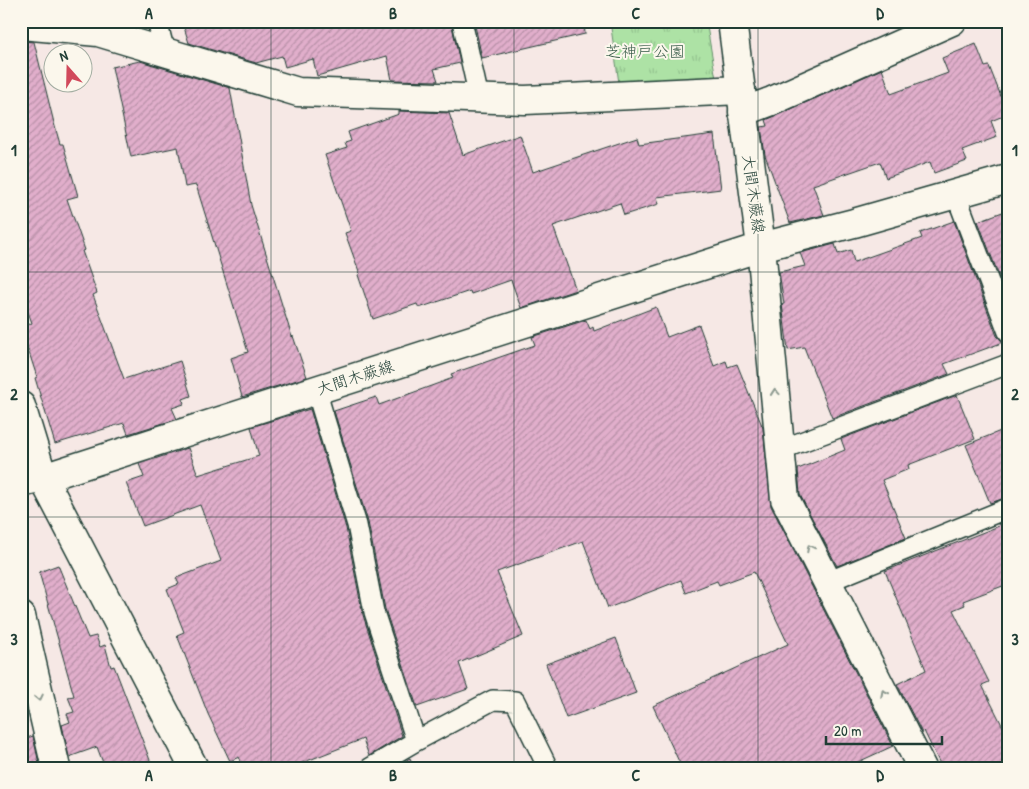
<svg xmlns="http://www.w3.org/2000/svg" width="1029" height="789" viewBox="0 0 1029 789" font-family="'Patrick Hand','Klee One',sans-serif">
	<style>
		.park { fill: url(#park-tufts); stroke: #66906c }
		.building { fill: url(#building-hatch); stroke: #1f3d34 }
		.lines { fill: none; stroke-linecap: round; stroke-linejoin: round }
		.service-casing { stroke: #1f3d34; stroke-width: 22 }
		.minor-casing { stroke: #1f3d34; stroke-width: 31 }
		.tertiary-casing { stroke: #1f3d34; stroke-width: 31 }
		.secondary-casing { stroke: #1f3d34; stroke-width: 31 }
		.service { stroke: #fbf7ec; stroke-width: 19 }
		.minor { stroke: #fbf7ec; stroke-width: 28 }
		.tertiary { stroke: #fbf7ec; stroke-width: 28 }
		.secondary { stroke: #fbf7ec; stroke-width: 28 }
		.oneway { stroke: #8d9a90 }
		.grid { fill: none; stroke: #1f3d34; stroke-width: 1; stroke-opacity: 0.55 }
		.labels { text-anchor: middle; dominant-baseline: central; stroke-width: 4; stroke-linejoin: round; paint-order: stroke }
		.park-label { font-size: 16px; fill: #3b5e4b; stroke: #fbf7ec }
		.street-label { font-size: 16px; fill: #1f3d34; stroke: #fbf7ec }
		.neatline { fill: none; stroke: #1f3d34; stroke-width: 2 }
		.grid-label { font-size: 16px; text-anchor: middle; font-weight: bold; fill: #1f3d34 }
	</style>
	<defs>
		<pattern id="park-tufts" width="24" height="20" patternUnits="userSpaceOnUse" patternTransform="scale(1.25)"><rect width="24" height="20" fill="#ade2a5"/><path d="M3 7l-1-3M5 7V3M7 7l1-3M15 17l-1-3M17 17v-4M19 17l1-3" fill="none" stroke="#94c38f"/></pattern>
		<pattern id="building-hatch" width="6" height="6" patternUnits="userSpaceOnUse" patternTransform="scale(1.25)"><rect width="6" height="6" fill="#e1aecb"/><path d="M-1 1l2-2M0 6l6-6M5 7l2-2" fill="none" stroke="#b68fa6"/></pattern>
	</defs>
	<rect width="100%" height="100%" fill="#f6e8e5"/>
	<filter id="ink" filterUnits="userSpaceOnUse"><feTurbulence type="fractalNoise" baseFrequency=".02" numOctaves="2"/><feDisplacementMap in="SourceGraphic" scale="10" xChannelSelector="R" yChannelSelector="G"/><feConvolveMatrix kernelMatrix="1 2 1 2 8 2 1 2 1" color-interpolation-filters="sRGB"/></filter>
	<g filter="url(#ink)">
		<!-- park -->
		<path class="park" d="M610 21H706L716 79 619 83Z"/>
		<!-- building -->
		<path class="building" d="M182 21H451L460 63 434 69 438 81 392 80 387 56 317 76 313 59 285 67 282 56 256 63 189 43Z
			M474 21H584L585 34 482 58Z
			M21 41 34 42 54 123 60 144H63L78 196 67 199 85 250 82 251 97 293 93 295 124 379 180 361 191 396 183 399 184 404 172 408 177 419 128 434 124 423 55 444 35 378 37 377 21 328 32 323 21 293Z
			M976 44 985 67 989 66 1008 114 991 121 997 137 962 150 967 161 934 173 930 162 886 178 880 162 813 185 824 215 790 223 765 155 761 127 768 126 766 120 882 69 891 94 948 73 942 58Z
			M140 61 230 88 251 205 292 337 293 336 307 377 242 397 231 358 248 352 196 185 185 187 178 147 131 157 112 67Z
			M399 111 449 113 463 155 520 135 533 172 637 137 639 144 714 134 721 189 657 197 659 204 624 215 620 203 553 226 576 290 521 308 511 280 471 294 470 291 419 308 417 304 373 319 358 275 360 274 345 233 351 231 325 155 347 148 345 143 351 141 348 132 399 114Z
			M1008 210V300L978 221Z
			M954 221 997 336 1004 342 944 364 949 374 832 418 804 347 788 350 782 304H784L779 272 805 266 800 253 835 244 838 254 851 250 854 262 922 238 920 233Z
			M656 307 667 337 699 325 714 366 726 361 728 367 737 364 763 428 771 506 893 746 845 768H682L653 706 788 644 754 572 719 585 717 581 686 593 681 580 608 608 583 541 497 572 523 636 459 663 468 689 417 707 385 609 368 522 334 411 376 397 379 405 453 378 451 374 535 345 532 337 586 320 590 329 593 327 594 331Z
			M957 395 975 439 908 465 909 469 882 480 906 538 837 566 800 495 798 469 845 450 841 439Z
			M310 409 346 528 363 615 402 736 369 756 363 739 289 768H244L239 757 230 761 208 714 177 635 184 632 167 589 179 584 176 578 221 561 200 505 143 526 126 483 144 477 139 464 188 448 198 475 259 456 251 427Z
			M1008 428V497L990 503 966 445Z
			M1008 520V584L963 601 965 605 953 610 989 682 982 685 1008 737V768H942L924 731 922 733 897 684 926 670 885 571 999 526 998 524Z
			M58 565 88 638 96 636 100 647 105 645 111 667 114 666 153 768H105L97 747 69 757 62 725 70 722 67 714 74 712 68 697 74 696 39 572Z
			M616 638 636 693 566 718 546 664Z
			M33 736 40 768H21V740Z
			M410 758 414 768H393Z"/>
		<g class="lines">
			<!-- service casing -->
			<g class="service-casing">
				<path id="service" d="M157 21 165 52
					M462 21 479 98
					M956 195 1008 332
					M316 390 357 525 374 612 416 741 370 768
					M780 450 1008 364
					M827 582 1008 508
					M416 741 493 700 515 701 548 768"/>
			</g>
			<!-- minor casing -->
			<g class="minor-casing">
				<path id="minor" d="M21 25 98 32 298 92 525 100 741 90
					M743 112 772 101 952 21
					M761 247 785 499 922 768
					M21 406 43 478
					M21 616 56 768"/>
			</g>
			<!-- tertiary casing -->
			<g class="tertiary-casing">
				<path id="tertiary" d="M761 247 854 223 1008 179
					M21 483 43 478"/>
			</g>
			<!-- secondary casing -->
			<g class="secondary-casing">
				<path id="secondary" d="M194 768 43 478 761 247 732 21"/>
			</g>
			<!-- service -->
			<use href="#service" class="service"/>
			<!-- minor -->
			<use href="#minor" class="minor"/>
			<!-- tertiary -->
			<use href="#tertiary" class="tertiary"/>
			<!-- secondary -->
			<use href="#secondary" class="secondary"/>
		</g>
		<!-- one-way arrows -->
		<defs><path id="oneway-chevron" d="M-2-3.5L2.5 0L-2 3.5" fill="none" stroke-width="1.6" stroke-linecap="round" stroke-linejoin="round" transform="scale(1.25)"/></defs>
		<g class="oneway">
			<use href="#oneway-chevron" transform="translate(775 392) rotate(-95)"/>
			<use href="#oneway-chevron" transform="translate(810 548) rotate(-117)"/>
			<use href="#oneway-chevron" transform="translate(884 693) rotate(-117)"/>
			<use href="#oneway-chevron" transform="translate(39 698) rotate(78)"/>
		</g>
	</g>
	<!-- grid -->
	<path class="grid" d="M271 21V768M514 21V768M758 21V768M21 272H1008M21 517H1008"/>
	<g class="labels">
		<!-- park labels -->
		<g class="park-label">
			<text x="645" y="51">芝神戸公園</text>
		</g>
		<!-- street labels -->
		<g class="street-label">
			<text transform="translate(754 194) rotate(82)">大間木蕨線</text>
			<text transform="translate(355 377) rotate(-18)">大間木蕨線</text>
		</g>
	</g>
	<!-- margin -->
	<rect width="1029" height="789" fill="none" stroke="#fbf7ec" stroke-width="55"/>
	<!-- north arrow -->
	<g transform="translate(68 68) rotate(340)"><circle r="24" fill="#fbf7ec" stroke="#a3ada2"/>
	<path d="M0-4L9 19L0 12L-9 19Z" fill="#d1495b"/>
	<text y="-8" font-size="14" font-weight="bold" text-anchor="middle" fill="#1f3d34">N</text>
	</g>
	<!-- scale -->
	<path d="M826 736v8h116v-8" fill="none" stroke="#1f3d34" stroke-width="2.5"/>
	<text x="834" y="736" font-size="15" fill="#1f3d34" stroke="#fbf7ec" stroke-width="4" paint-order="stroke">20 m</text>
	<rect x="28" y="28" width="974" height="734" class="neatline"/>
	<g class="grid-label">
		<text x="149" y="19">A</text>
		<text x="393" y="19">B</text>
		<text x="636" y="19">C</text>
		<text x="880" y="19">D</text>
		<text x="14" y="156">1</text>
		<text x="1015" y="156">1</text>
		<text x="14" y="400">2</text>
		<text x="1015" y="400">2</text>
		<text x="14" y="645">3</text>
		<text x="1015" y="645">3</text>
		<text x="149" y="781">A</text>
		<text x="393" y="781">B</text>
		<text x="636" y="781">C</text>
		<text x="880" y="781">D</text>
	</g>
</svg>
